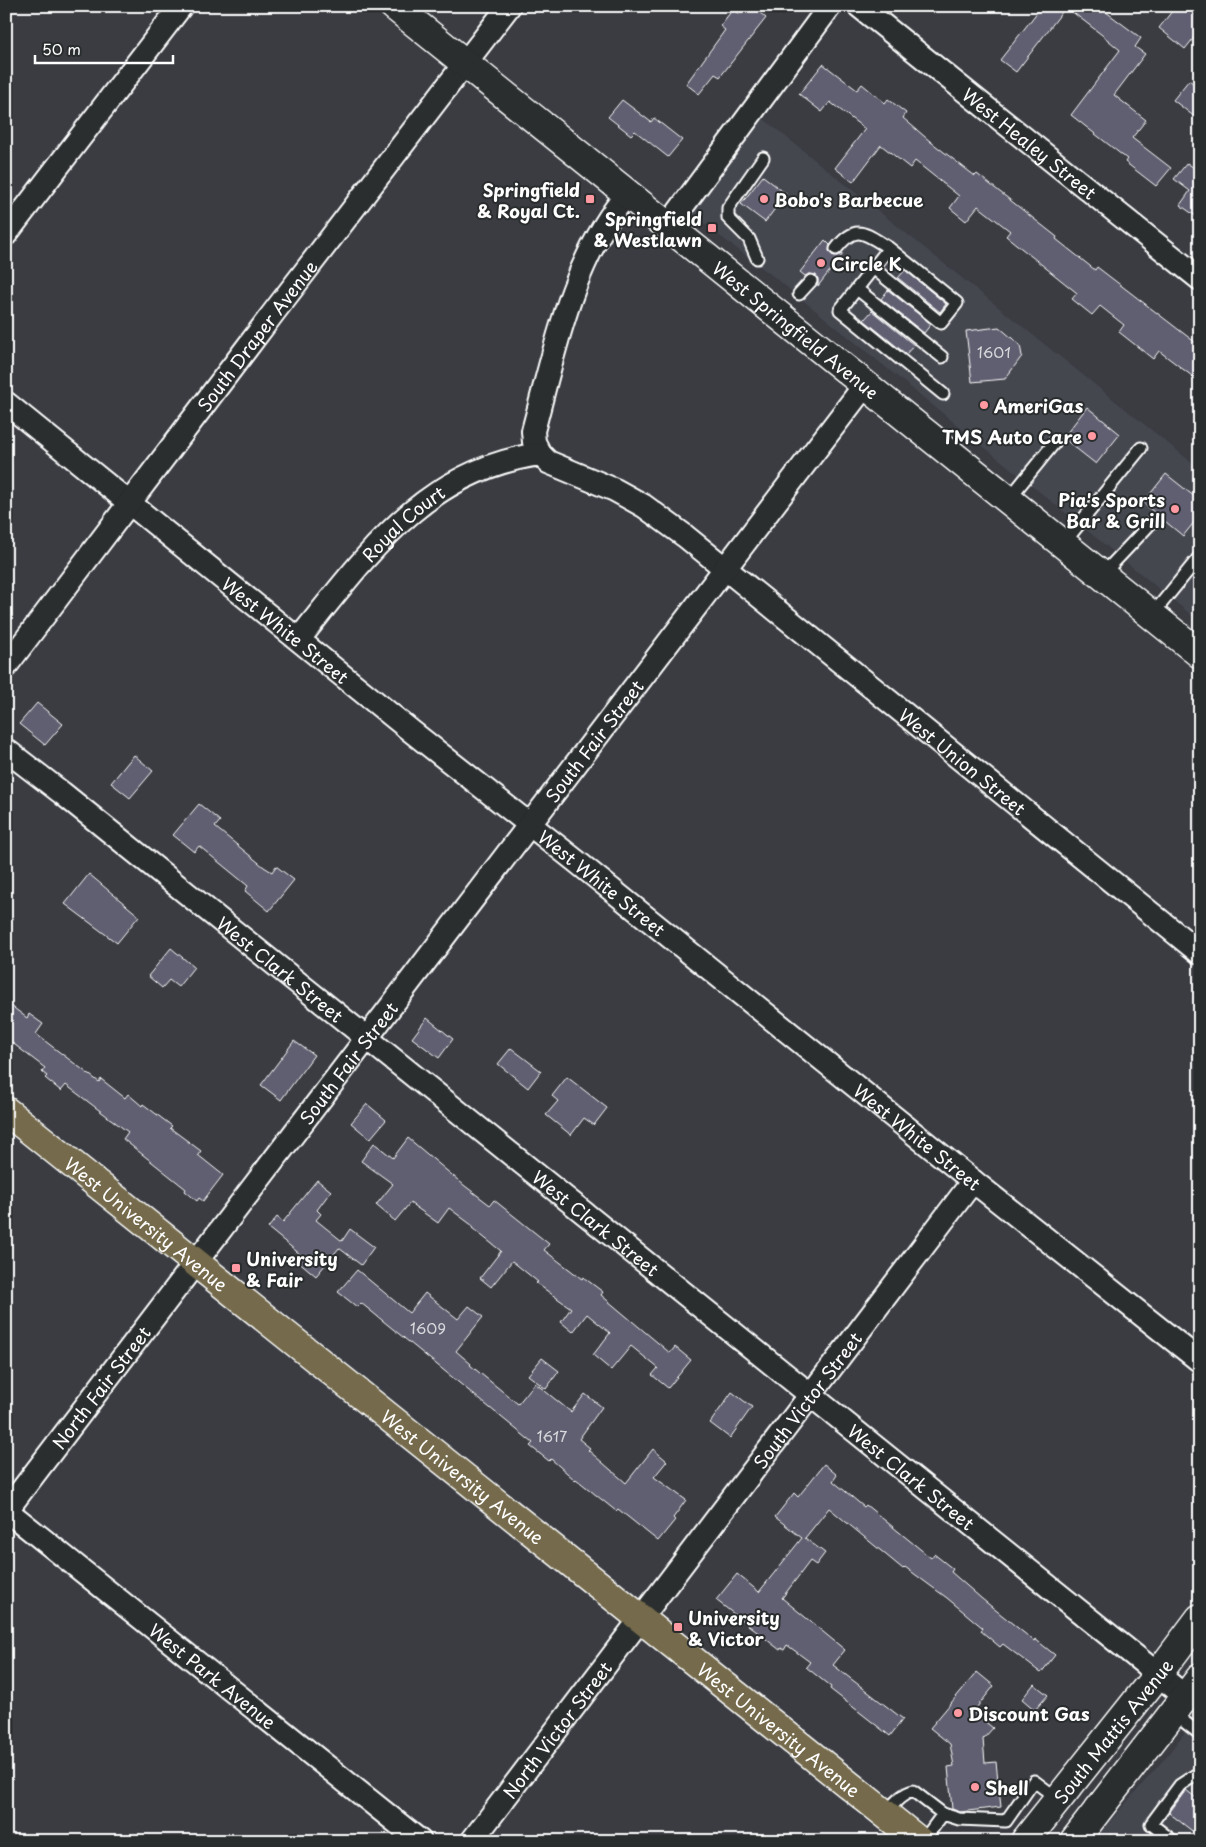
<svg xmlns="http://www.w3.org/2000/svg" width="1206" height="1847" viewBox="0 0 1206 1847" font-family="'Playpen Sans',sans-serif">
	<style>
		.built { fill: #454650 }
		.building { fill: #605f71; stroke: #fff }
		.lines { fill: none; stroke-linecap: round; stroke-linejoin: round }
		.service-casing { stroke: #fff; stroke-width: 15 }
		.minor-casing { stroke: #fff; stroke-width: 26 }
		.secondary-casing { stroke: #fff; stroke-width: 31 }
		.primary-casing { stroke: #fff; stroke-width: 31 }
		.path { stroke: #fff; stroke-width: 3; stroke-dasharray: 4 4; stroke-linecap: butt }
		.service { stroke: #2a2d2e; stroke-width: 11 }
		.minor { stroke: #2a2d2e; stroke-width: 22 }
		.secondary { stroke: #2a2d2e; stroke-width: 28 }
		.primary { stroke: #746b4b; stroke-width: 28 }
		.poi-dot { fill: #ff9aa2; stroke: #2a2d2e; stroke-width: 2 }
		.labels { text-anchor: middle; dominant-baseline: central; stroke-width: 4; stroke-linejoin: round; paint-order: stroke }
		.number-label { font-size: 15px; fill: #d7d7dc }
		.street-label { font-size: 18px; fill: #fff; stroke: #2a2d2e }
		.poi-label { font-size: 18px; font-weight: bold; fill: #fff; stroke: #2a2d2e; text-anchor: start }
	</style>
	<rect width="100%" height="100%" fill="#3a3c42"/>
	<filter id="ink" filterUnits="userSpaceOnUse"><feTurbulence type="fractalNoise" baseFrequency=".02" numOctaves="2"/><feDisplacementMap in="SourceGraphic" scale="10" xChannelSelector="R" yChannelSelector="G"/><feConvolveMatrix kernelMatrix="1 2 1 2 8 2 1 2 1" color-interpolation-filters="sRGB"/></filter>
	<g filter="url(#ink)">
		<!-- built -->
		<path class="built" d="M744 103 1200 469V622L778 280 671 199Z
			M1200 1713V1841H1093L1165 1758Z"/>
		<!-- building -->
		<path class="building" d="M746 6H752L766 18 720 77 715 74 699 94 686 84 725 30 720 26 733 9 740 14Z
			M1042 6H1098L1141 38 1135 47 1145 54 1114 95 1146 120 1132 138 1171 168 1156 186 1125 162 1127 159 1071 115 1120 50 1102 35 1066 7 1016 72 1000 60Z
			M1176 6H1184L1200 18V30L1185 49 1159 28Z
			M823 64 857 90 862 84 885 103 888 99 906 113 903 118 931 142 975 176 977 174 1057 237 1056 239 1095 270 1097 267 1200 346V382L1159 351 1153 359 1119 332 1124 325 1100 306 1092 315 1072 299 1077 293 1006 236 1010 231 978 206 966 221 950 208 959 196 915 161 910 168 881 145 853 182 835 168 865 129 830 102 822 112 799 94Z
			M1189 80 1200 89V121L1173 100Z
			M622 100 651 122 654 118 682 140 668 157 635 131 631 135 608 117Z
			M1187 163 1200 172V219L1180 205 1190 191 1174 179Z
			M763 176 786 194 765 222 741 204Z
			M825 240 830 245 829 251 832 255 835 256 843 254 818 286V279L816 275 809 274 805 276 800 272Z
			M905 270 946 304 940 312 898 278Z
			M888 290 931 324 924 333 881 299Z
			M872 311 914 345 906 354 864 320Z
			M999 327 1020 345 1022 356 1005 379 972 382 966 331Z
			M1087 407 1120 434 1096 464 1063 438Z
			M1166 474 1200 501V515L1183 536 1143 503Z
			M37 703 63 724 45 745 19 724Z
			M134 755 153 771 130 798 111 783Z
			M199 804 220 821 215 827 264 867 272 872 276 866 294 880 269 911 245 891 248 886 199 846 194 852 173 835Z
			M89 874 139 916 117 943 65 904Z
			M171 948 194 967 178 987 169 980 162 988 148 976Z
			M6 1002 27 1018 29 1014 43 1024 36 1034 58 1051 99 1082 101 1079 125 1098 128 1094 142 1106 143 1104 172 1126 170 1128 201 1151 198 1155 223 1175 203 1201 199 1198 197 1201 185 1191 186 1189 123 1139 128 1132 66 1085 61 1091 45 1078 47 1076 42 1072 45 1068 6 1038Z
			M427 1018 453 1039 439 1058 412 1038Z
			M294 1041 314 1055 281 1100 261 1085Z
			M511 1048 541 1071 528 1088 498 1064Z
			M567 1077 607 1108 594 1125 584 1118 571 1135 546 1115 558 1101 552 1096Z
			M367 1104 386 1120 370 1139 351 1123Z
			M408 1138 465 1186 490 1205 494 1200 549 1244 544 1250 582 1279 583 1277 603 1292 601 1295 670 1353 675 1347 691 1360 668 1388 652 1375 658 1368 631 1346 611 1370 593 1355 610 1333 587 1314 573 1332 561 1322 571 1308 536 1283 538 1282 512 1261 491 1287 480 1278 501 1251 472 1228 473 1226 449 1208 438 1223 410 1203 395 1221 376 1205 393 1184 361 1161 374 1143 393 1158Z
			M317 1180 331 1191 317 1210 321 1214 316 1220 342 1241 350 1229 374 1247 361 1265 339 1248 316 1276 297 1260 301 1255 268 1228 277 1217 283 1222Z
			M357 1270 409 1313 425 1293 458 1319 469 1306 483 1317 456 1351 471 1364 470 1365 518 1404 535 1383 571 1412 585 1394 602 1407 579 1439 590 1448 588 1450 626 1483 653 1449 667 1461 654 1477 686 1500 673 1518 675 1520 658 1541 618 1509 616 1511 576 1479 575 1480 551 1459 549 1461 530 1446 533 1443 361 1303 357 1307 338 1292Z
			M542 1358 559 1371 546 1389 528 1375Z
			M732 1392 752 1407 730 1438 710 1423Z
			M824 1464 837 1475 833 1481 864 1507 866 1505 931 1558 934 1554 953 1569 951 1572 982 1599 1034 1641 1035 1639 1055 1655 1041 1673 1003 1644 1000 1647 981 1631 983 1628 947 1598 905 1567 903 1569 829 1508 805 1538 825 1553 816 1565 810 1561 782 1598 845 1650 833 1665 903 1719 890 1736 830 1689 831 1687 806 1667 810 1662 787 1645 784 1650 781 1648 780 1650 716 1600 737 1574 759 1592 802 1538 775 1517 794 1493 798 1497Z
			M977 1672 994 1686 973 1712 993 1728 983 1739 985 1763 996 1762 1001 1807 960 1812 952 1809 948 1767 954 1766 950 1744 930 1728Z
			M1034 1684 1048 1695 1035 1710 1022 1699Z
			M1186 1790 1200 1801V1837L1169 1813Z"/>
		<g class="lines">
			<!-- service casing -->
			<g class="service-casing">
				<path id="service" d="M836 249C856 223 864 233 889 248
					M757 258 749 239 728 218V208L763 158
					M873 268 941 323 957 303 889 248 840 310 943 394
					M857 289 942 357
					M799 294 811 281
					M1008 500 1055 442
					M1063 544 1141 448
					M1102 575 1151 523
					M1152 615 1200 556
					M1173 1713 1200 1734
					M885 1813C894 1804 901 1794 913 1791L943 1814
					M923 1841 943 1814 959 1819 1006 1821 1034 1781 1058 1799
					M1173 1841 1151 1824 1180 1785 1200 1772"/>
			</g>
			<!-- minor casing -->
			<g class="minor-casing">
				<g id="minor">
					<path id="s1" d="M859 6 1200 279"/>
					<path d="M668 226 830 6"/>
					<path d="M6 234 181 6"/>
					<path id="s2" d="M6 403 411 731 576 861 973 1181 1200 1361"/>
					<path d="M540 454 534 442 533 431C555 349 572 260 627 194"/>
					<path id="s3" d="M299 639C367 555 424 470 540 454L548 462 615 490 644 506 685 536 1200 953"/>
					<path id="s4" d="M6 666 274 312 509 6"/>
					<path id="s5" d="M6 750 62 793 1186 1697"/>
					<path id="s6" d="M6 1510 420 1841"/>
					<path id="s7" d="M6 1511 865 385"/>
					<path id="s8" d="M472 1841 973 1181"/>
				</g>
			</g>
			<!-- secondary casing -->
			<g class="secondary-casing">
				<g id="secondary">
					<path id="s9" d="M394 6 1200 654"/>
					<path id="s10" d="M1025 1841 1158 1674 1200 1618"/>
					<path d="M1074 1841 1200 1678"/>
				</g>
			</g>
			<!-- primary casing -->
			<g class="primary-casing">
				<g id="primary">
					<path id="s11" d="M6 1111 919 1841"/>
				</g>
			</g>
			<!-- path -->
			<path class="path" d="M1109 1835 1117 1841"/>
			<!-- service -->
			<use href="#service" class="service"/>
			<!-- minor -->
			<use href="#minor" class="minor"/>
			<!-- secondary -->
			<use href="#secondary" class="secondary"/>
			<!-- primary -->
			<use href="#primary" class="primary"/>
		</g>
	</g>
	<!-- markers -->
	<g class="poi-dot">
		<rect x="585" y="194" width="10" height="10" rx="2.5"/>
		<circle cx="764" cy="199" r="5"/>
		<rect x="707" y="223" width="10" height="10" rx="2.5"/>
		<circle cx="821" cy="263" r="5"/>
		<circle cx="984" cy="405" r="5"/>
		<circle cx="1092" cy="436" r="5"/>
		<circle cx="1175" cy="509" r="5"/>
		<rect x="231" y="1263" width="10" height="10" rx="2.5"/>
		<rect x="673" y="1622" width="10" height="10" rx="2.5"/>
		<circle cx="958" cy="1713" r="5"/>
		<circle cx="975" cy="1787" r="5"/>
	</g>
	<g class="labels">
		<!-- number labels -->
		<g class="number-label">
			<text x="994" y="351">1601</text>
			<text x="428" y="1327">1609</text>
			<text x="552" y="1435">1617</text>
		</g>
		<!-- street labels -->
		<g class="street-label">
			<text stroke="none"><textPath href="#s1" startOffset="219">West Healey Street</textPath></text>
			<text stroke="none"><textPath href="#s9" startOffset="516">West Springfield Avenue</textPath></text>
			<text stroke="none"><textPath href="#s4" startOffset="415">South Draper Avenue</textPath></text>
			<text stroke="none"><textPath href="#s3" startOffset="156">Royal Court</textPath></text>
			<text stroke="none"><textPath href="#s2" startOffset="360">West White Street</textPath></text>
			<text stroke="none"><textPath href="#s7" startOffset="969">South Fair Street</textPath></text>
			<text stroke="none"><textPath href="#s3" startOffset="838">West Union Street</textPath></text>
			<text stroke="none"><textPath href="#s2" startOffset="765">West White Street</textPath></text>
			<text stroke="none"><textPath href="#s5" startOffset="351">West Clark Street</textPath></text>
			<text stroke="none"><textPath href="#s7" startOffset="564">South Fair Street</textPath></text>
			<text stroke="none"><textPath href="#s2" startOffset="1170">West White Street</textPath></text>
			<text stroke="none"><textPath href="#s11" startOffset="180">West University Avenue</textPath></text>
			<text stroke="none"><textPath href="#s5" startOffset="756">West Clark Street</textPath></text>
			<text stroke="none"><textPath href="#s7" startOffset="156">North Fair Street</textPath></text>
			<text stroke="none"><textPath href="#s8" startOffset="554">South Victor Street</textPath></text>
			<text stroke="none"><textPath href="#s11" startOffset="585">West University Avenue</textPath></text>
			<text stroke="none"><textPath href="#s5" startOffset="1161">West Clark Street</textPath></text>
			<text stroke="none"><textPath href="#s6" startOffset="265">West Park Avenue</textPath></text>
			<text stroke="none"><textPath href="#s11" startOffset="990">West University Avenue</textPath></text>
			<text stroke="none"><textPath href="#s10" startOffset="141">South Mattis Avenue</textPath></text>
			<text stroke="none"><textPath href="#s8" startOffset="140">North Victor Street</textPath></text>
		</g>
		<!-- poi labels -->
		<g class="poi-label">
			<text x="580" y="189" text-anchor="end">Springfield<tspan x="580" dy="21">&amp; Royal Ct.</tspan></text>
			<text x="774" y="199">Bobo's Barbecue</text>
			<text x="702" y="218" text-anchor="end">Springfield<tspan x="702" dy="21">&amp; Westlawn</tspan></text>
			<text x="831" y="263">Circle K</text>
			<text x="994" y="405">AmeriGas</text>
			<text x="1082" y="436" text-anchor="end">TMS Auto Care</text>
			<text x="1165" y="499" text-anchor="end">Pia's Sports<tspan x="1165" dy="21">Bar &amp; Grill</tspan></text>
			<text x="246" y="1258">University<tspan x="246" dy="21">&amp; Fair</tspan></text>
			<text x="688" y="1617">University<tspan x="688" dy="21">&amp; Victor</tspan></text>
			<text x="968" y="1713">Discount Gas</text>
			<text x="985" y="1787">Shell</text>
		</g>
	</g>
	<!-- margin -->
	<rect width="1206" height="1847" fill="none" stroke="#2a2d2e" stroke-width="25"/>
	<rect x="12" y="12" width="1181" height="1822" fill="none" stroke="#fff" stroke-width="2" filter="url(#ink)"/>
	<!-- scale -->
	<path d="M35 55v8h138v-8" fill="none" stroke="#ffffff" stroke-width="2.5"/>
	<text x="42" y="55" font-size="15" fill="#ffffff" stroke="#2a2d2e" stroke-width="4" paint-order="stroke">50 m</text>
</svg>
